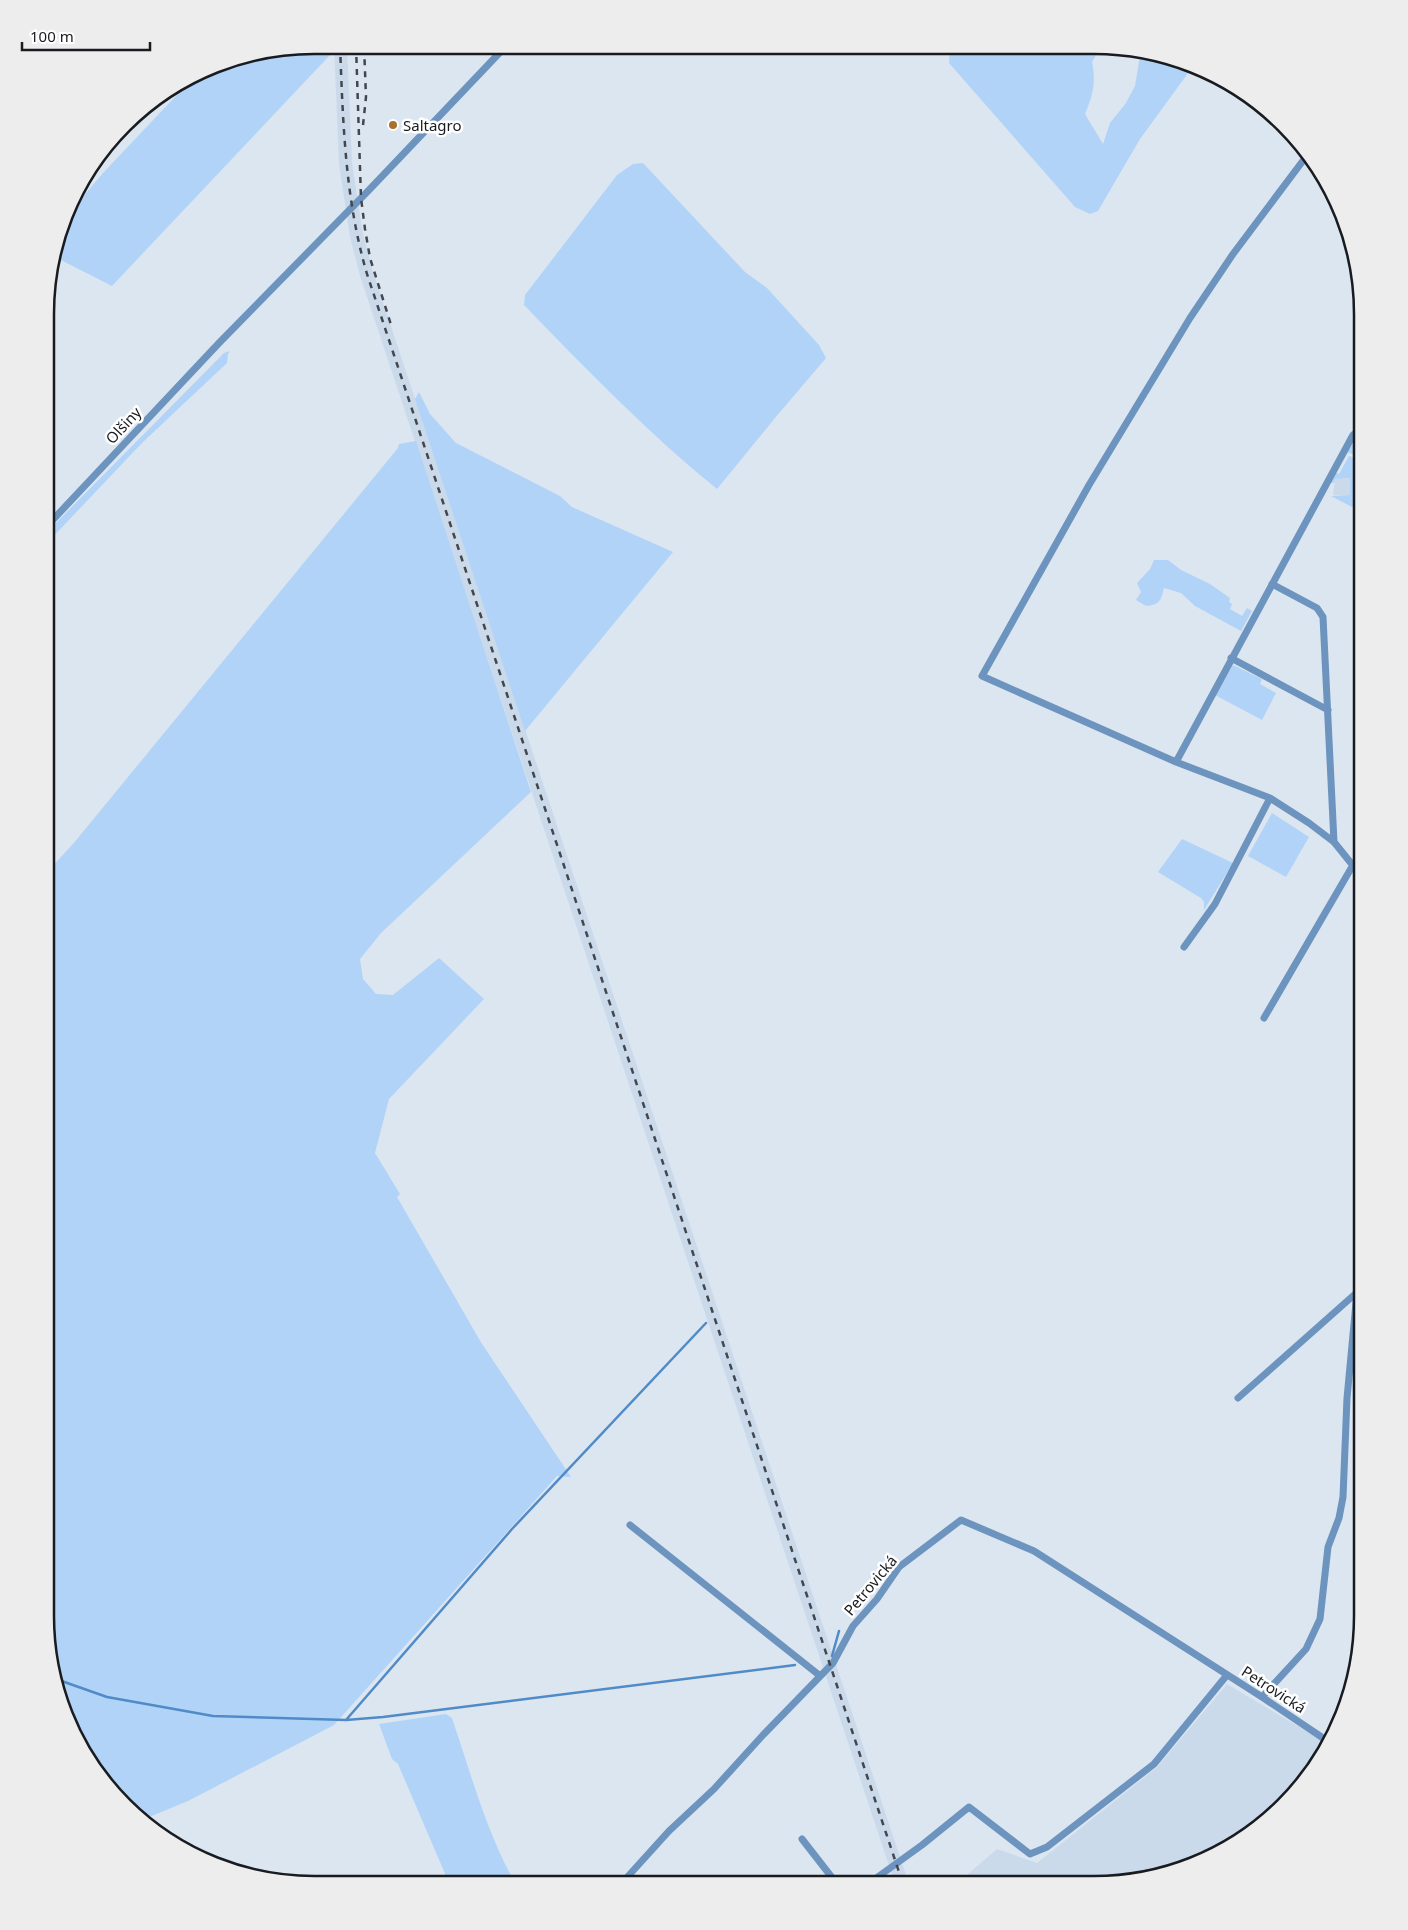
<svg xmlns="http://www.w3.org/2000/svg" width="1408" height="1930" viewBox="0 0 1408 1930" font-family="'Noto Sans',sans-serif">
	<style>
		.built { fill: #cbdaeb }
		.green { fill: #b1d3f7 }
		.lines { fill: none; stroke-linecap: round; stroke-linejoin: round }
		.stream { stroke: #508bc8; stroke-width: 2.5 }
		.minor { stroke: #6c94be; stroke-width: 7 }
		.rail { stroke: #43474d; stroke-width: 2.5; stroke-dasharray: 6 6; stroke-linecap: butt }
		.poi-dot { fill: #a7722c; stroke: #fff; stroke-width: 2 }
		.labels { text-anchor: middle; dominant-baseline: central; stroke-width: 5; stroke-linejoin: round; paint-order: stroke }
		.poi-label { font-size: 15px; fill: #181b1f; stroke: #fff; text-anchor: start }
		.street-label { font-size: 15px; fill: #181b1f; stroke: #fff }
		.rim { fill: none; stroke: #181b1f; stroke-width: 2.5 }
	</style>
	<rect width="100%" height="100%" fill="#dce6f1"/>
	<!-- built -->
	<path class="built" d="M334 45H347L352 163 363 234 373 272 909 1884H895L360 276 350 237 339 164Z
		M1350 478 1351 495H1333L1335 479Z
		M1227 1684 1328 1744 1318 1765 1272 1818 1213 1857 1163 1876 1094 1885H955L997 1849 1037 1863 1157 1767Z"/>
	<!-- green -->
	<path class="green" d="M314 45 334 46 330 55 112 286 55 257 70 212 103 173 191 80 227 59Z
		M950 47H1101L1092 62C1096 82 1093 95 1085 114L1103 144 1110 123 1126 103 1135 86 1141 50 1194 65 1140 139 1098 211 1090 214 1075 207 949 63Z
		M643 163 745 272 767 288 819 345 826 358 775 418 717 489C648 433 586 369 524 305L525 295 617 175 633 164Z
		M230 351 228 354 227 363 142 443 47 543V532L224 353Z
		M419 392 430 414 456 443 560 496 572 507 673 552 525 731 415 399Z
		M1357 437H1361L1362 458 1347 452Z
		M416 441 531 792 381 933 360 959 363 979 376 994 393 995 439 958 484 999 389 1099 375 1153 400 1194 397 1197 482 1344 571 1477 557 1476 334 1725 188 1801 142 1820 112 1794 73 1735 54 1685 45 1616 46 873 73 844 398 448 399 444Z
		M1349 456 1362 460 1363 506 1352 507 1331 496 1350 495V478L1335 479 1334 483H1330L1335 472 1339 474Z
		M1154 560H1168L1181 570 1210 584 1230 598 1229 602 1232 604 1230 609 1242 616 1247 608 1252 611 1241 631 1195 606 1181 593 1164 588C1161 601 1159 605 1146 606L1136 600 1141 592 1137 583 1150 569Z
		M1233 665 1262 679 1260 684 1276 693 1262 720 1215 695Z
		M1272 813 1309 837 1286 877 1248 856Z
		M1182 839 1233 863 1204 910V902L1201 898 1158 872Z
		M446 1714 452 1718C471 1774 486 1831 515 1883H449L398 1764 392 1759 379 1724Z"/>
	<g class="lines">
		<!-- stream -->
		<path class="stream" d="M832 1656 839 1631
			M53 1678 107 1697 213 1716 346 1720 383 1717 795 1665
			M346 1720 512 1529 706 1323"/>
		<!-- minor -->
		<path class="minor" d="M1308 154 1233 254 1190 318 1089 485 982 676 1176 762 1270 798 1309 823 1334 842 1363 878
			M47 526 219 343 369 190 506 46
			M1272 584 1317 608 1323 617 1334 842
			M1231 658 1328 710
			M1176 762 1353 435 1363 427
			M1184 947 1215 904 1270 798
			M1264 1018 1353 865
			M1238 1398 1363 1287
			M630 1525 819 1675
			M1262 1697 1306 1649 1320 1619 1328 1547 1339 1518 1343 1497 1347 1398 1357 1292 1360 1201 1363 1195
			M802 1839 837 1884
			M356 1883H359
			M621 1884 669 1831 714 1789 763 1735 833 1663 853 1626 877 1599 899 1567 961 1520 1034 1551 1262 1697 1329 1742
			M868 1884 922 1845 969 1807 1030 1854 1047 1847 1154 1764 1227 1675"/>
		<!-- rail -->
		<path class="rail" d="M340 45C343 123 345 199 367 274L903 1884
			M356 45 361 198 365 229 370 258 392 328
			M363 125 366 97 364 45"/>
	</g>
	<!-- markers -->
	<circle class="poi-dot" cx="393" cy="125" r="5"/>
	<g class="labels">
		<!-- poi labels -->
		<g class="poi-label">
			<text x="403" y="125">Saltagro</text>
		</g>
		<!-- street labels -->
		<g class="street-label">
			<text transform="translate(123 425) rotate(-47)">Olšiny</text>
			<text transform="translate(870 1585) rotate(-50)">Petrovická</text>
			<text transform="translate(1274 1689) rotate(33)">Petrovická</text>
		</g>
	</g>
	<!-- crop -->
	<path d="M0 0H1408V1930H0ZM314 54H1094A260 260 0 0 1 1354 314V1616A260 260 0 0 1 1094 1876H314A260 260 0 0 1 54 1616V314A260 260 0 0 1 314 54Z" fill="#ededed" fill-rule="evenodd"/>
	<path class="rim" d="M314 54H1094A260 260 0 0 1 1354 314V1616A260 260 0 0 1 1094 1876H314A260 260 0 0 1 54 1616V314A260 260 0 0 1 314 54Z"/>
	<!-- scale -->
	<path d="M22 42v8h128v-8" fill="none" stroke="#181b1f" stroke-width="2.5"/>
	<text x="30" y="42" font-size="15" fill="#181b1f" stroke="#ffffff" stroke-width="4" paint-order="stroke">100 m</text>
</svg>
